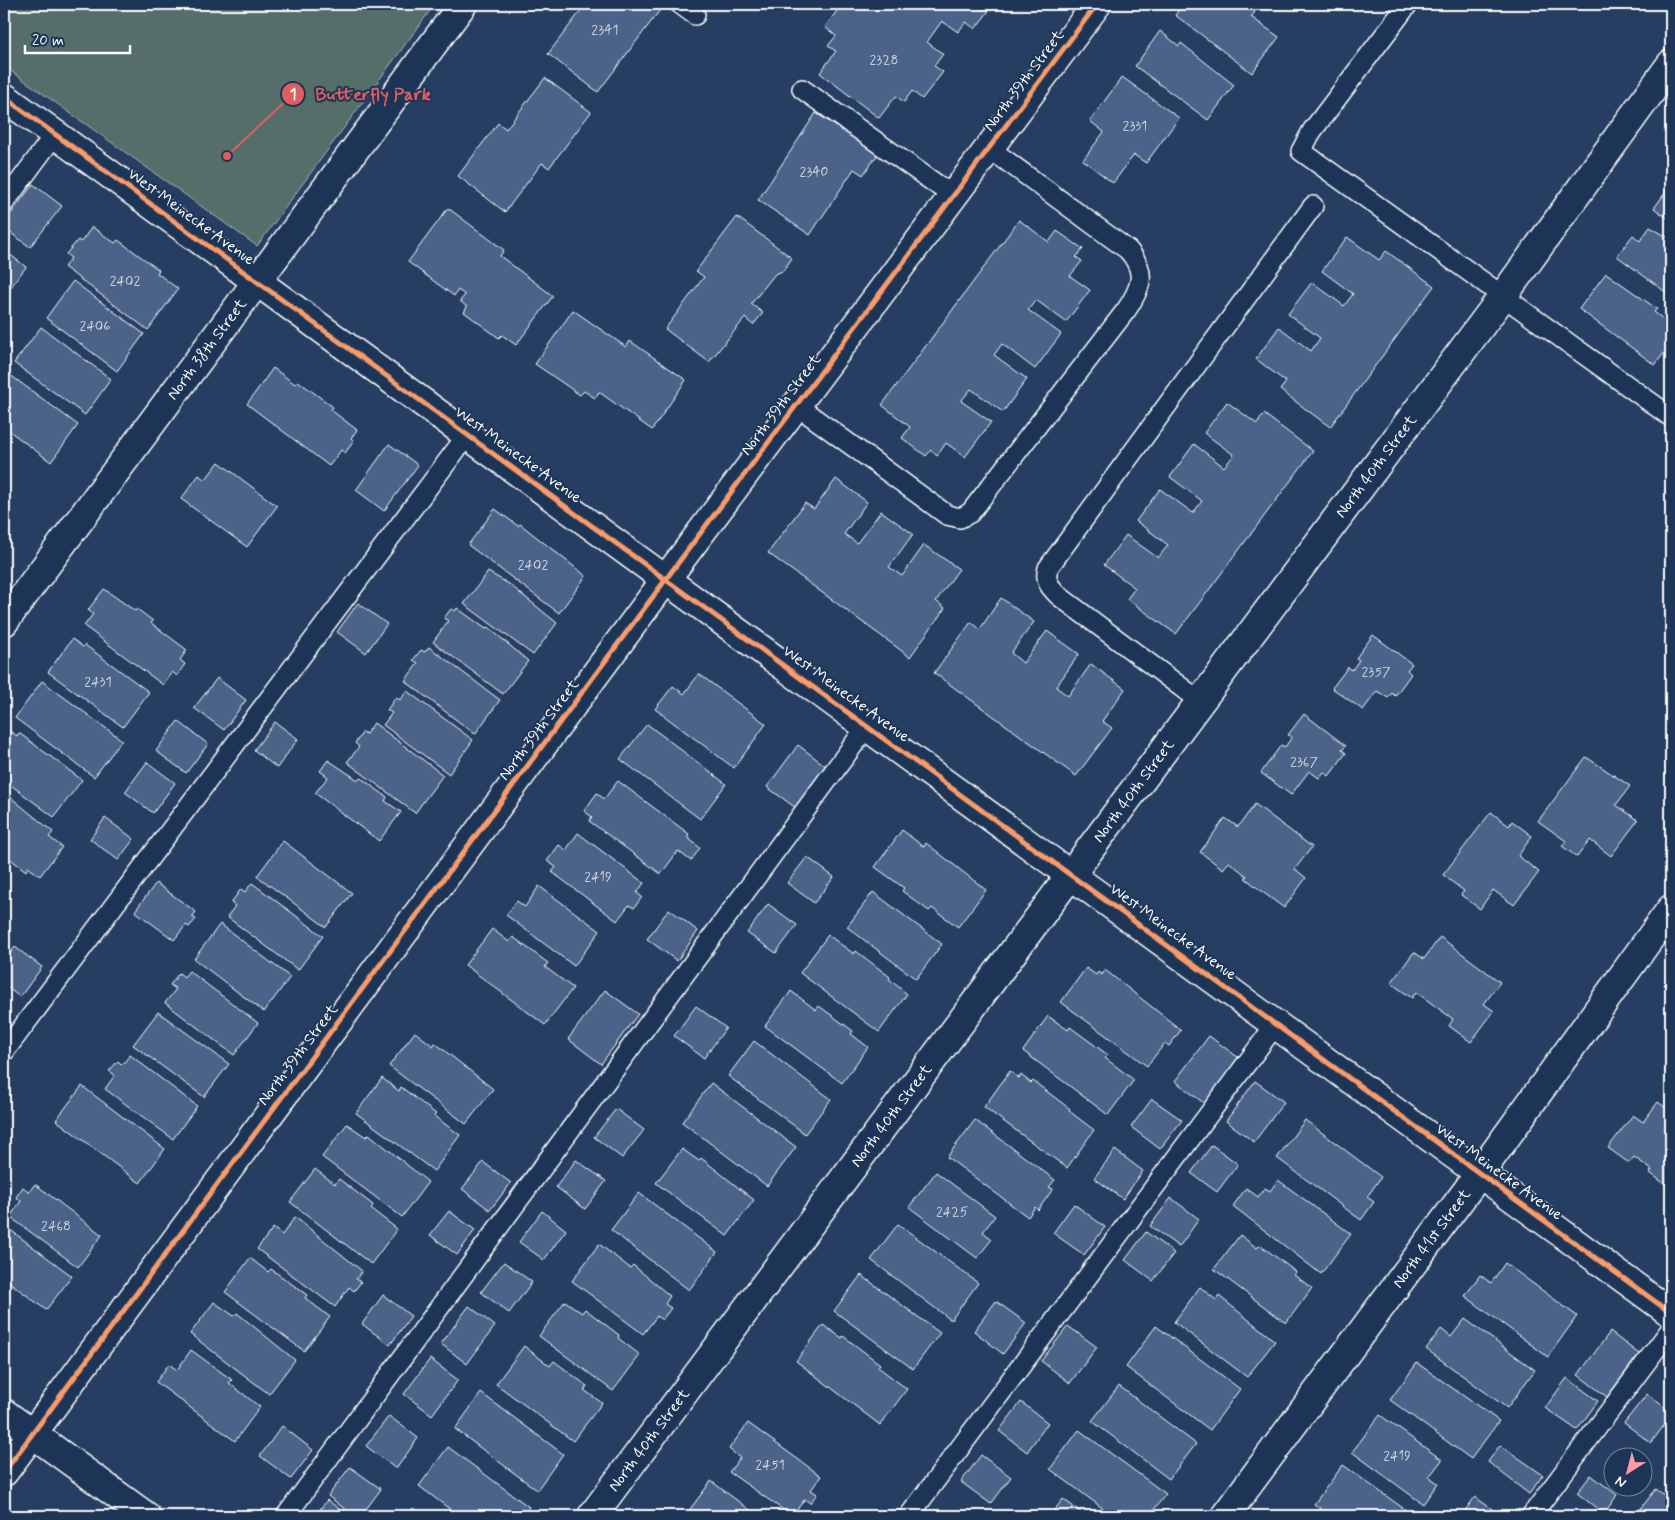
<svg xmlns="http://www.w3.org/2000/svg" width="1675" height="1520" viewBox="0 0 1675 1520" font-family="Mynerve,sans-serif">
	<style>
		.green { fill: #576e6b; stroke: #abb6b5 }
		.building { fill: #4c6389; stroke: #fff }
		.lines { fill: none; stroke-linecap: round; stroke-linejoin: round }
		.lane-casing { stroke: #fff; stroke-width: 22 }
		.street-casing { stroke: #fff; stroke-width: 31 }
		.lane { stroke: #1d3557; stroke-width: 19 }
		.street { stroke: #1d3557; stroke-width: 28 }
		.cycleway-casing { stroke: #1d3557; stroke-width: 8 }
		.cycleway { stroke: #fa9b69; stroke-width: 5 }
		.labels { text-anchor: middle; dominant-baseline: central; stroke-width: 4; stroke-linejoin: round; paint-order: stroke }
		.number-label { font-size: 14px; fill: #d2d8e2 }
		.street-label { font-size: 16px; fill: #fff; stroke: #1d3557 }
		.leader { fill: none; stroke: #e05e5e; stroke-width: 2 }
		.callout-dot { fill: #e05e5e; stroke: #1d3557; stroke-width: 2 }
		.mark-label { font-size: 15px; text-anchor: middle; font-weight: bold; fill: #fff }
		.callout-label { font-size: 18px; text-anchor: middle; font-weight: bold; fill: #e05e5e; stroke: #1d3557; stroke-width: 4; stroke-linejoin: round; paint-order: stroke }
	</style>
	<rect width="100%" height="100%" fill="#263e61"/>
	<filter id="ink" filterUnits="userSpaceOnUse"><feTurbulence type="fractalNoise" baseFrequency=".02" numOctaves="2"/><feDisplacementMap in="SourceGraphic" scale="10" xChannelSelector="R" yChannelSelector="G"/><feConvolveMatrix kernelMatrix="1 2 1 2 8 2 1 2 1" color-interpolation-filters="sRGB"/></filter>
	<g filter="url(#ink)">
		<!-- green -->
		<path class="green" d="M4 4H435L257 246 4 66Z"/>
		<!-- building -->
		<path class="building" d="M586 4H660L663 6 598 92 548 54Z
			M842 4H994L975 29 966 22 958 32 942 21 927 42 943 54 934 66 943 72 922 99 912 91 904 102 896 96 879 118 820 73 836 51 828 46 836 36 825 27Z
			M1183 4H1244L1255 12 1251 17 1279 37 1252 73 1175 15Z
			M1160 31 1179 46 1181 43 1234 85 1208 120 1135 66Z
			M1122 77 1179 118 1146 163 1134 155 1113 183 1083 160 1104 132 1090 121Z
			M545 78 591 112 549 168 542 163 505 212 458 176 498 123 506 129Z
			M816 113 878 154 863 175 854 169 810 235 758 200Z
			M33 184 62 206 30 247 4 228V223Z
			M1671 185V221L1654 208Z
			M448 208 504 250 500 256 553 296 516 345 502 335 499 338 464 312 467 307 460 301 465 295 458 290 454 296 408 262Z
			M737 217 792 258 783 271 775 274 751 304 763 313 753 325 745 318 709 362 665 329 704 277 696 271Z
			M1019 220 1049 242 1057 231 1083 249 1076 257 1082 261 1070 276 1090 290 1066 322 1036 300 1028 310 1061 334 1035 369 1002 344 994 355 1027 379 1003 412 971 389 961 401 991 422 965 457 946 443 937 456 931 450 926 456 902 438 910 427 882 405Z
			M92 227 115 243 118 240 159 270 157 273 178 289 148 330 64 267 71 258 66 254 78 240 81 242Z
			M1650 227 1671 239V296L1617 256 1633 235 1640 241Z
			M1347 237 1379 260 1386 251 1434 286 1330 427 1280 390 1286 382 1256 359 1279 327 1311 351 1320 338 1288 314 1312 282 1344 306 1353 294 1322 271Z
			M4 250 26 267 10 288 4 284Z
			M1606 273 1657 309 1654 312 1671 325V358L1664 353 1655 365 1579 309Z
			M73 281 144 334 117 371 46 318Z
			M573 310 626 347 630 341 686 380 652 430 599 392 595 398 584 391 580 395 535 364Z
			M41 327 111 379 85 415 14 363Z
			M273 368 295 384 298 381 333 407 331 410 357 430 351 438 354 441 345 453 341 450 329 466 247 404Z
			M6 372 78 425 51 462 4 427V375Z
			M1227 402 1257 424 1264 414 1313 451 1176 634 1127 599 1135 588 1104 565 1126 535 1158 558 1168 545 1136 521 1160 489 1193 513 1202 501 1170 477 1194 444 1224 467 1234 455 1204 433Z
			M389 444 418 465 384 511 356 490Z
			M219 462 277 506 247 547 181 499 199 475 205 480Z
			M836 479 867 502 844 534 857 543 881 511 913 534 889 567 902 576 924 545 959 569 936 601 945 608 910 657 768 553 805 503 814 509Z
			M495 509 518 526 520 524 586 576 559 613 468 545Z
			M4 511 9 515 4 523Z
			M488 572 509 584 557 623 533 655 464 604Z
			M104 589 135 611 137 609 153 621 151 623 187 650 180 660 185 664 177 676 172 672 163 685 84 626 93 614 88 610Z
			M1001 598 1034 622 1011 653 1023 663 1047 631 1079 654 1056 687 1068 696 1091 664 1125 689 1102 721 1112 728 1076 776 934 673 971 622 980 629Z
			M358 603 387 624 366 653 337 632Z
			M457 608 486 629 488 627 528 661 503 694 433 642 448 621 444 618 451 609 455 611Z
			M1373 635 1412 664 1407 670 1411 674 1395 696 1392 693 1388 698 1377 691 1363 710 1332 688 1348 667 1352 670 1359 660 1356 658Z
			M72 639 83 647 85 645 149 692 123 727 48 672Z
			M429 647 500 700 475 734 405 681 418 663 413 660 421 650 425 652Z
			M699 674 766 724 734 768 655 709 673 686 684 694Z
			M217 678 246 700 224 730 194 708Z
			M42 681 122 740 94 777 15 718Z
			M407 691 473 740 449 774 383 725 392 713 387 710 396 697 400 700Z
			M1304 714 1346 746 1342 750 1346 753 1329 776 1324 772 1319 778 1309 771 1291 795 1261 773 1281 745 1285 747 1292 737 1288 735Z
			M178 721 208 744 186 773 156 751Z
			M275 722 298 739 277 768 254 750Z
			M374 723 443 775 415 813 347 762 359 747 355 743 363 732 366 734Z
			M647 724 726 784 700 819 620 759Z
			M8 730 17 736 19 733 82 780 54 817 4 780V736Z
			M798 745 827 767 796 808 767 787Z
			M1586 757 1630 786 1616 805 1638 820 1611 856 1590 840 1577 857 1562 846 1566 841 1538 821Z
			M328 760 358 780 361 778 387 797 385 801 401 812 379 841 315 793 328 777 320 771Z
			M147 762 175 783 153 813 125 792Z
			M618 781 689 834 687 837 700 848 691 861 678 851 661 874 589 821 592 817 584 811 597 793 604 799Z
			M4 792 53 832 49 837 62 847 40 876 28 867 26 871 4 854Z
			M1255 804 1312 847 1295 869 1306 878 1284 908 1264 893 1245 878 1247 876 1229 862 1223 869 1200 852 1225 818 1238 827Z
			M1491 812 1509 826 1512 821 1532 836 1518 856 1539 872 1514 905 1493 890 1480 909 1461 895 1464 891 1443 875Z
			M105 818 134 839 118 860 90 839Z
			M902 830 924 847 926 843 986 890 958 927 932 908 929 911 902 891 904 888 875 867Z
			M578 833 644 883 637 893 642 897 634 908 629 905 617 921 552 872 556 867 547 861 559 845 566 850Z
			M283 841 352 893 326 927 257 876Z
			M807 857 834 877 814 903 787 883Z
			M156 883 196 912 192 917 196 919 189 927 186 925 174 940 135 911Z
			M252 883 323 936 298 970 227 917 235 906 231 903 241 889 245 892Z
			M539 886 600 931 574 966 506 915 517 901 525 907Z
			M873 892 942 944 916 979 847 927Z
			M768 904 797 925 776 953 747 933Z
			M669 909 698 931 677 961 647 939Z
			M220 924 290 977 264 1012 194 959Z
			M492 929 509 942 513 937 548 963 545 967 573 988 545 1025 465 965Z
			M828 935 854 954 856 951 890 977 889 979 907 994 879 1032 800 973Z
			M1440 937 1500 982 1484 1004 1494 1011 1471 1042 1449 1026 1453 1019 1416 992 1412 998 1391 983 1414 952 1424 959Z
			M15 947 42 967 20 997 4 985V962Z
			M1086 968 1096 975 1098 972 1102 975 1105 970 1181 1030 1169 1046 1165 1043 1147 1066 1061 1002Z
			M189 971 258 1023 234 1055 165 1003 176 989 170 985 179 973 184 977Z
			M605 990 638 1014 601 1064 568 1039Z
			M791 991 816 1010 819 1006 853 1031 851 1034 868 1047 842 1083 765 1026Z
			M696 1006 726 1028 704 1058 674 1036Z
			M158 1012 229 1064 204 1097 133 1045Z
			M1048 1016 1068 1030 1070 1027 1108 1055 1105 1058 1134 1080 1108 1115 1023 1051Z
			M415 1032 433 1046 435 1043 493 1089 466 1124 389 1066Z
			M1209 1036 1239 1058 1205 1104 1175 1081Z
			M754 1041 831 1099 805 1134 728 1076Z
			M130 1055 197 1106 173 1139 105 1089 115 1075 109 1071 118 1061 122 1065Z
			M1010 1071 1019 1078 1021 1075 1031 1083 1033 1081 1070 1109 1069 1111 1094 1130 1067 1168 984 1107Z
			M382 1078 399 1091 401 1087 436 1114 434 1116 460 1135 434 1171 356 1113Z
			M1255 1081 1284 1102 1254 1142 1226 1121Z
			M711 1083 796 1147 767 1186 682 1122Z
			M82 1086 165 1149 140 1183 56 1120Z
			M1152 1099 1182 1120 1160 1149 1131 1127Z
			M1658 1102 1671 1112V1194L1667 1191 1669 1187 1650 1173 1652 1170 1634 1157 1629 1163 1608 1148 1633 1115 1643 1122Z
			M616 1109 644 1130 622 1158 594 1137Z
			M975 1120 1055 1180 1049 1187 1053 1189 1038 1210 1035 1207 1028 1217 947 1157Z
			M1305 1120 1381 1177 1367 1197 1374 1202 1361 1220 1277 1158Z
			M347 1124 366 1137 369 1134 428 1182 402 1217 322 1157Z
			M1212 1145 1238 1164 1217 1192 1191 1173Z
			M682 1149 699 1161 701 1158 754 1200 727 1236 656 1183Z
			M1115 1150 1143 1171 1123 1199 1094 1178Z
			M576 1160 606 1181 585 1209 556 1187Z
			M483 1162 511 1183 490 1210 462 1189Z
			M315 1169 335 1184 339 1179 373 1205 371 1209 397 1229 371 1264 290 1202Z
			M936 1172 995 1216 983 1232 992 1239 977 1258 909 1207Z
			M1278 1180 1351 1234 1321 1274 1233 1206 1246 1188 1258 1197 1265 1188 1270 1191Z
			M35 1184 102 1235 78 1267 10 1217 21 1201 16 1197 23 1187 29 1192Z
			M639 1193 717 1252 689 1290 611 1230Z
			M1171 1198 1199 1219 1179 1247 1150 1226Z
			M1074 1204 1105 1227 1084 1255 1053 1233Z
			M449 1211 475 1230 457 1255 430 1235Z
			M542 1211 566 1230 544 1260 519 1242Z
			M295 1217 362 1271 356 1279 361 1282 354 1291 349 1287 335 1307 257 1249 273 1228 282 1235Z
			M898 1224 978 1283 951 1320 871 1260Z
			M5 1226 72 1276 46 1310 4 1278Z
			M1146 1232 1174 1253 1153 1281 1125 1260Z
			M1240 1235 1257 1248 1260 1245 1296 1272 1294 1275 1312 1288 1286 1323 1214 1269Z
			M599 1244 630 1268 633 1265 670 1296 665 1304 671 1308 662 1320 657 1316 643 1334 572 1281Z
			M250 1258 268 1272 271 1269 307 1295 305 1298 330 1317 304 1351 225 1292Z
			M504 1262 532 1282 509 1313 481 1292Z
			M1505 1263 1577 1316 1548 1357 1465 1296 1480 1275 1491 1283Z
			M861 1275 940 1333 913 1369 834 1311Z
			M1200 1287 1216 1300 1219 1296 1275 1341 1247 1377 1174 1322Z
			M383 1295 411 1316 390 1345 362 1324Z
			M565 1301 582 1313 585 1309 619 1335 618 1338 640 1355 613 1391 539 1336Z
			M996 1301 1026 1323 1003 1354 974 1331Z
			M214 1302 234 1316 237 1313 295 1360 269 1394 190 1334Z
			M469 1306 495 1326 467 1364 441 1344Z
			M1465 1319 1535 1370 1507 1408 1426 1349 1441 1329 1451 1337Z
			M823 1325 842 1338 843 1336 880 1364 878 1367 907 1389 880 1425 796 1361Z
			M1068 1326 1097 1347 1070 1383 1041 1361Z
			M1156 1326 1240 1389 1210 1430 1126 1367Z
			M1610 1332 1639 1354 1607 1397 1578 1375Z
			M524 1346 550 1366 554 1361 587 1386 584 1390 602 1403 573 1441 496 1384Z
			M191 1350 232 1380 229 1383 260 1407 235 1441 156 1382 169 1364 177 1370Z
			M430 1359 458 1380 432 1415 404 1394Z
			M1417 1363 1499 1421 1471 1459 1390 1400Z
			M1567 1378 1598 1401 1577 1430 1545 1408Z
			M1119 1386 1196 1444 1169 1479 1092 1421Z
			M481 1393 563 1454 537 1490 455 1429Z
			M1647 1394 1671 1412V1416L1651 1443 1624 1423Z
			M1021 1402 1048 1423 1027 1452 999 1431Z
			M1380 1415 1442 1460 1429 1477 1438 1483 1423 1504 1352 1452Z
			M389 1416 418 1438 396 1469 366 1446Z
			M748 1423 821 1476 811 1490 817 1494 810 1503 805 1499 792 1516 729 1472 740 1458 729 1449Z
			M282 1426 313 1450 291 1479 260 1456Z
			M1079 1430 1166 1494 1149 1516H1113L1050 1469Z
			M1500 1445 1543 1475 1529 1494 1488 1462Z
			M448 1447 529 1507 523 1516H459L419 1486Z
			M1671 1453V1466L1665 1461Z
			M981 1455 1011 1477 991 1504 961 1482Z
			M1343 1465 1414 1516H1331L1314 1504Z
			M350 1467 381 1489 361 1516H354L328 1496Z
			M1591 1475 1617 1495 1604 1514 1577 1493Z
			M711 1481 758 1516H685Z
			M1656 1489 1671 1500V1516H1635Z
			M1475 1497 1502 1516H1461Z
			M1063 1499 1086 1516H1050Z
			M327 1500 349 1516H315Z
			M413 1508 425 1516H406Z
			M1040 1511 1048 1516H1036Z"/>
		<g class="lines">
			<!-- lane casing -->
			<g class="lane-casing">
				<path id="lane" d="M680 4 695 15
					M1408 4 1312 131 1301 151 1671 417
					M802 89 953 196
					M4 203 55 134
					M796 405 947 515 960 518 970 513 1127 309C1142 286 1147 272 1128 250L989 148
					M1201 702 1059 596C1050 587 1044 581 1048 568L1313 206
					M4 1052 468 434
					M286 1516 868 725
					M909 1516 1276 1024
					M1531 1516 1671 1329"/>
			</g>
			<!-- street casing -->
			<g class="street-casing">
				<g id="street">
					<path d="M4 97 1671 1313"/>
					<path id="s1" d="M4 622 463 4"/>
					<path d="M4 1413 146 1516"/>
					<path d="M4 1472 666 579 1097 4"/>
					<path id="s2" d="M592 1516 1503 296 1671 64"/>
					<path id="s3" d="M1225 1516 1480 1173 1671 909"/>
				</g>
			</g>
			<!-- lane -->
			<use href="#lane" class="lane"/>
			<!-- street -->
			<use href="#street" class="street"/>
			<!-- cycleway casing -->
			<g class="cycleway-casing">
				<path id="cycleway" d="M4 97 1671 1313
					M4 1472 666 579 1097 4"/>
			</g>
			<!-- cycleway -->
			<use href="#cycleway" class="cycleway"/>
		</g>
	</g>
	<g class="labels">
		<!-- number labels -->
		<g class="number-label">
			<text x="605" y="30">2341</text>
			<text x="884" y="60">2328</text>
			<text x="1135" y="126">2331</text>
			<text x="814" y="172">2340</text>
			<text x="125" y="281">2402</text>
			<text x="95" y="326">2406</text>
			<text x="533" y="565">2402</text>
			<text x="1376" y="672">2357</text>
			<text x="98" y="682">2431</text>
			<text x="1304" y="762">2367</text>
			<text x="598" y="877">2419</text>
			<text x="952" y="1212">2425</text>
			<text x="56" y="1226">2468</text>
			<text x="1397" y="1456">2419</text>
			<text x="770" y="1465">2451</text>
		</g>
		<!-- street labels -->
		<g class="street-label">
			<text transform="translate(1024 81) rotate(-53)">North 39th Street</text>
			<text transform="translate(191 217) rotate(36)">West Meinecke Avenue</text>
			<text stroke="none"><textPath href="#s1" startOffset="340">North 38th Street</textPath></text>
			<text transform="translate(781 405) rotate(-53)">North 39th Street</text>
			<text transform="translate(518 455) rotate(36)">West Meinecke Avenue</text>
			<text stroke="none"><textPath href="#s2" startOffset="1310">North 40th Street</textPath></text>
			<text transform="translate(846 694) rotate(36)">West Meinecke Avenue</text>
			<text transform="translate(539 730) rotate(-53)">North 39th Street</text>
			<text stroke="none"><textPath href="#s2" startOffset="905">North 40th Street</textPath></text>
			<text transform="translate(1173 932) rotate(36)">West Meinecke Avenue</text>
			<text transform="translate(298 1055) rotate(-53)">North 39th Street</text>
			<text stroke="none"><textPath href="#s2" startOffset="500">North 40th Street</textPath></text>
			<text transform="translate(1499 1172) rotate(36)">West Meinecke Avenue</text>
			<text stroke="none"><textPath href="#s3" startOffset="346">North 41st Street</textPath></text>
			<text stroke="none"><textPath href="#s2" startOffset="95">North 40th Street</textPath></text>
		</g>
	</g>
	<!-- callouts -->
	<path class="leader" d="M227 156L293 94"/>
	<g class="callout-dot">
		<circle cx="227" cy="156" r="5"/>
		<circle cx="293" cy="94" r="12"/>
	</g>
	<g class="mark-label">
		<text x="293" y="99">1</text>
	</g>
	<g class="callout-label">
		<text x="373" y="100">Butterfly Park</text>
	</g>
	<!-- margin -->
	<rect width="1675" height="1520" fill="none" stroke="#1d3557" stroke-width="20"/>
	<rect x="10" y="10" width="1655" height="1500" fill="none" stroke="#fff" stroke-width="2" filter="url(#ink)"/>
	<!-- north arrow -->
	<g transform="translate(1628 1472) rotate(216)"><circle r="24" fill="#1d3557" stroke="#77869a"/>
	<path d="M0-4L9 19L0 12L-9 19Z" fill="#ff9aa2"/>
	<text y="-8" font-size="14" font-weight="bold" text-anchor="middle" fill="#ffffff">N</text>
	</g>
	<!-- scale -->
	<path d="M25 45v8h105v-8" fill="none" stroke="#ffffff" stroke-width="2.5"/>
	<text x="32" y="45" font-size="15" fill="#ffffff" stroke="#1d3557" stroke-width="4" paint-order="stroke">20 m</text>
</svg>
